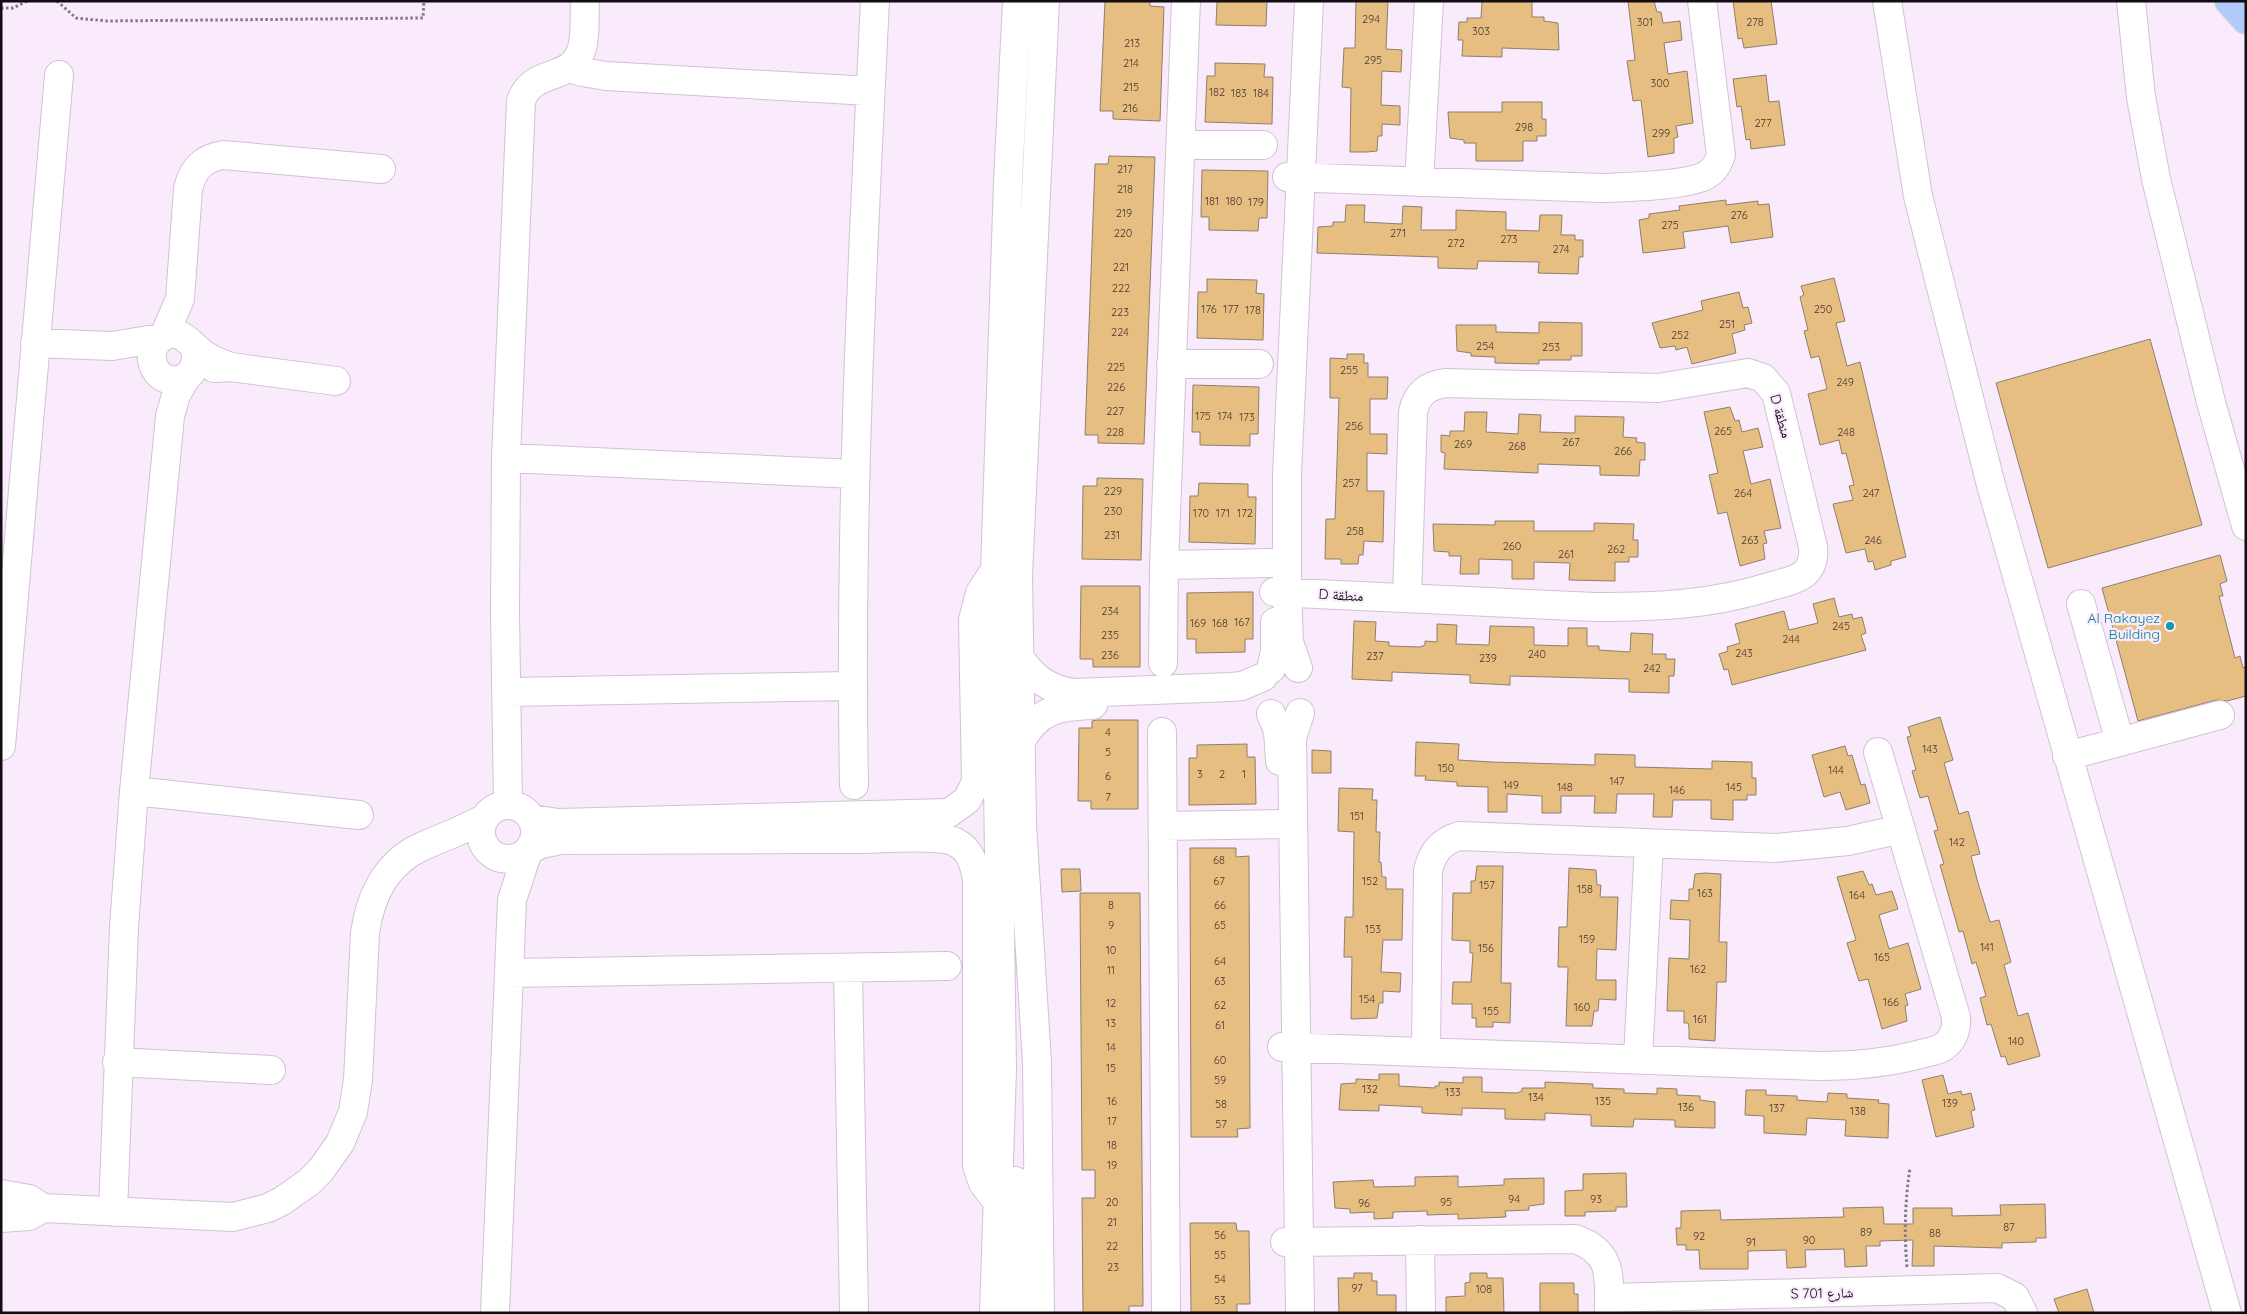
<svg xmlns="http://www.w3.org/2000/svg" width="2247" height="1314" viewBox="0 0 2247 1314" font-family="Quicksand,'Noto Naskh Arabic',sans-serif">
	<style>
		.building { fill: #e7be82; stroke: #8e7f6b }
		.lines { fill: none; stroke-linecap: round; stroke-linejoin: round }
		.minor-casing { stroke: #d2c1d5; stroke-width: 30 }
		.major-casing { stroke: #d9d8d9; stroke-width: 30 }
		.path { stroke: #837985; stroke-width: 3; stroke-dasharray: 2.5 2.5; stroke-linecap: butt }
		.minor { stroke: #fff; stroke-width: 28 }
		.major { stroke: #b0cbf9; stroke-width: 28 }
		.culture-dot { fill: #0f9aa8; stroke: #faebfc; stroke-width: 2 }
		.labels { text-anchor: middle; dominant-baseline: central; stroke-width: 4.5; stroke-linejoin: round; paint-order: stroke }
		.number-label { font-size: 11px; fill: #47382f }
		.street-label { font-size: 14px; fill: #120c13; stroke: #faebfc }
		.culture-label { font-size: 14px; fill: #0d838f; stroke: #faebfc; text-anchor: end }
	</style>
	<rect width="100%" height="100%" fill="#faebfc"/>
	<!-- building -->
	<path class="building" d="M1105 1H1150V6L1164 7 1160 121 1113 119V111H1100Z
		M1217 1H1267L1266 26 1216 25Z
		M1356 1H1388L1386 49 1402 50 1401 72 1382 71 1381 105 1400 106V125L1382 124V136H1378L1377 151 1367 152H1350L1351 88 1342 87 1344 48H1355Z
		M1482 1H1532V17H1544V21L1558 23 1559 50 1502 48V57L1462 56 1463 40H1458L1459 22H1467V18H1481Z
		M1628 1H1654L1657 12H1661L1663 23 1680 21 1682 40 1664 43 1668 74 1687 71 1693 123 1676 126 1678 137 1674 138V153L1648 157 1641 100 1633 101 1627 61 1635 60Z
		M1733 1H1771L1777 44 1744 48 1742 38 1738 39Z
		M1215 63 1265 64 1264 77H1273L1272 124 1205 122 1207 76H1215Z
		M1766 75 1769 102 1779 101 1785 145 1751 149 1750 139 1746 140 1741 106 1737 107 1733 79Z
		M1502 102H1542V119H1546V136H1537V141H1523V161H1476V143H1464V140L1450 138 1448 112H1502Z
		M1109 156 1155 157 1144 444 1098 443V435H1085L1095 164H1108Z
		M1202 170 1268 171 1267 218H1259L1258 231 1209 230V217H1201Z
		M1726 200V205L1758 201V205L1769 204 1773 237 1731 243 1728 226 1683 232 1685 248 1643 253 1639 220 1649 218V214L1680 210 1679 206Z
		M1346 205H1365L1364 222 1402 224 1403 206 1422 207 1421 230H1456V210L1506 212V230L1539 231 1540 215H1562L1561 235H1575V240H1583V257H1579L1578 274 1538 273 1539 262 1478 261 1477 269 1438 268V257L1317 253 1318 227 1333 226V222H1345Z
		M1834 278 1845 321 1836 323 1847 366 1860 362 1906 557 1891 561V565L1875 570 1873 561 1868 562 1865 549 1846 553 1833 504 1853 500 1849 486 1854 485 1846 453 1842 454 1839 440 1820 445 1808 394 1827 389 1819 356 1811 358 1804 331 1808 330 1800 297 1804 295 1801 286Z
		M1207 279 1257 280 1256 293 1264 294 1263 340 1197 338 1198 292H1207Z
		M1739 292 1743 308 1748 307 1752 323 1744 325 1745 330 1732 334 1736 353 1692 364 1687 347 1676 350 1675 346 1660 348 1652 323 1703 310 1701 301Z
		M1539 322 1582 323V356H1571V360H1539V364L1495 363V357L1471 356V353L1457 351 1456 325H1496V332L1539 333Z
		M2150 339 2202 525 2048 568 1996 383Z
		M1347 354H1364V363H1368V377H1388L1387 399H1370V434H1387V454L1367 453V491H1384L1383 542 1364 541 1363 555H1359L1358 564H1341V559H1325L1326 519H1335L1337 462 1339 398H1330V358L1347 359Z
		M1193 385 1259 387 1258 434H1250V446L1200 445V432H1192Z
		M1730 407 1735 421 1739 420 1742 432 1758 428 1763 447 1743 451 1751 484 1770 479 1781 528 1764 531 1767 543 1763 544 1765 559 1740 566 1727 512 1718 514 1709 475 1718 473 1704 412Z
		M1465 412H1487L1486 432 1518 434 1519 414 1541 415 1540 432 1575 433V416L1624 417 1623 437 1637 438 1636 442 1645 443V460H1640L1639 476 1600 475V466L1538 464V473L1444 469 1445 453 1441 452V435L1450 436V431H1464Z
		M1097 478 1143 479 1141 560 1082 559 1083 486H1097Z
		M1199 483 1248 484V497H1256L1255 544 1189 542 1190 496H1198Z
		M1495 521H1534V531H1594V523L1634 524 1633 540H1638V557H1629V562H1615V581L1569 580 1570 563 1534 562V579H1512V560L1479 559V574H1460L1461 556H1449V552L1434 551 1433 524 1495 525Z
		M2220 555 2227 581 2220 584 2223 596H2219L2235 658 2240 656 2243 668 2246 667V696L2227 701 2216 700 2138 721 2102 588Z
		M1081 586H1140V667H1093V659H1080Z
		M1237 592H1253V639H1245V652L1196 653V639H1187V593Z
		M1834 598 1839 617 1852 614 1853 619 1862 617 1866 633 1861 635 1866 650 1732 685 1728 669 1724 670 1719 654 1728 651 1727 647 1740 643 1735 624 1784 611 1789 630 1818 623 1813 604Z
		M1354 621 1376 622 1375 641 1389 642V646L1420 647 1425 645V641L1437 642V624L1457 625 1456 644 1489 645 1490 626 1534 627V645L1568 646V628H1587V646H1599V650L1630 652 1631 633 1653 634 1652 654H1666V659H1675L1674 676H1669V693L1629 692V679L1510 676V685L1470 683V675L1392 672V681L1352 679Z
		M1940 717 1953 760 1944 763 1959 814 1968 811 1980 854 1971 856 1978 883 1990 922 1999 920 2011 962 2004 965 2018 1016 2028 1013 2040 1056 2008 1065 2005 1056 2001 1057 1991 1024 1987 1025 1980 998 1986 996 1976 962 1972 964 1963 931 1959 932 1940 865 1944 864 1934 831 1938 830 1928 796 1920 798 1912 771 1916 770 1907 737 1911 736 1908 727Z
		M1097 720H1138V809H1091V801H1078L1079 728H1092V721Z
		M1416 742 1459 744 1458 760 1492 762 1595 765V754L1635 755V767L1712 769V761L1752 762V778H1756V795H1747V800H1733V820L1711 819V800H1673L1672 817H1653L1654 794H1617L1616 813H1594L1595 796H1561V813H1542V796L1507 794V812H1488V787L1457 786V782L1425 780 1426 776H1415Z
		M1247 744V757H1255L1256 804 1189 805V758H1197V745Z
		M1845 746 1848 756 1852 755 1861 785 1865 784 1870 803 1846 810 1840 792 1824 797 1812 755Z
		M1312 750 1331 751V773H1312Z
		M1339 788 1373 789 1372 800H1377L1376 832H1380L1379 862H1381L1382 877H1386V889H1403L1402 940H1383L1381 972 1401 973 1400 992 1383 991V1003H1379L1377 1018 1351 1019 1352 957H1344L1345 917H1353L1354 832 1338 831Z
		M1190 848H1236V857L1249 856 1250 1128 1237 1129 1238 1137H1191Z
		M1477 866H1503L1501 983H1511L1510 1023 1493 1022V1027H1476V1018H1472V1004H1452L1453 982H1471L1473 953H1470V941L1452 940 1453 893H1471V881H1475Z
		M1569 868 1596 870 1597 885H1601L1600 897H1618L1616 950 1597 949 1596 980H1616V1000L1599 999 1598 1011H1594L1592 1026H1566L1568 967H1558L1559 927H1567Z
		M1061 869H1080L1081 891 1062 892Z
		M1863 871 1869 885 1872 884 1876 895 1892 891 1898 909 1879 915 1889 949 1908 943 1921 989 1905 994 1908 1005 1905 1006 1907 1021 1882 1029 1868 979 1859 981 1847 943 1856 940 1837 877Z
		M1705 873 1721 874 1719 942H1727L1726 982H1717L1715 1041 1689 1039V1028L1688 1023H1684V1011H1667L1669 958 1689 959 1690 920 1670 919 1671 900 1689 901V889H1693L1695 874Z
		M1080 893H1140L1143 1306H1129V1313H1083L1082 1198H1095V1170H1082Z
		M1379 1074H1399V1086L1435 1088V1086H1439V1082L1463 1083V1077H1482V1092L1517 1093 1522 1091V1088H1545V1082L1593 1084V1088L1624 1089V1093L1657 1094V1088L1677 1089V1095L1700 1096V1100L1715 1102V1128L1675 1127V1120L1634 1119 1633 1127 1591 1126V1115L1545 1113V1120L1505 1119V1109L1462 1108V1115L1422 1113V1107L1379 1105V1111L1339 1110 1341 1084 1356 1083V1079L1379 1080Z
		M1943 1075 1948 1094 1961 1091 1962 1095 1971 1093 1975 1110 1971 1111 1974 1127 1936 1137 1922 1080Z
		M1746 1090H1766V1095L1797 1096V1100L1827 1102 1828 1093 1847 1094V1098L1879 1100 1878 1103 1889 1104 1888 1138 1845 1136 1846 1120 1807 1118 1806 1135 1764 1133V1116L1745 1115Z
		M1626 1173 1627 1207H1616V1211L1585 1212V1216H1565V1191L1583 1190V1174Z
		M1458 1176V1187L1504 1185V1179L1544 1178V1204L1529 1206V1210L1505 1211 1506 1217 1458 1219V1214L1427 1215V1211L1393 1212V1218L1374 1219V1212L1350 1213V1209L1335 1208 1333 1182 1373 1180 1374 1187 1415 1186V1177Z
		M2045 1204 2046 1238H2036V1242L2002 1243V1248L1934 1246V1266H1912L1913 1240 1880 1241V1246H1866L1867 1266 1845 1267 1844 1249 1805 1250 1806 1267 1787 1268 1786 1250 1748 1251V1269H1700L1699 1250H1686V1245H1677L1676 1228H1681V1211L1720 1210 1721 1220 1844 1217 1843 1208 1883 1207 1884 1224H1913V1208H1952V1216L2001 1215 2000 1205Z
		M1190 1223H1236L1237 1231H1249L1250 1304H1237V1312H1191Z
		M1354 1273H1372V1281H1377V1295H1396V1313H1339L1338 1278H1354Z
		M1470 1273H1487V1278H1503L1504 1313H1446V1297L1465 1296V1283L1470 1282Z
		M1540 1283H1574V1294H1578V1313H1540Z
		M2087 1289 2094 1313H2059L2054 1299Z"/>
	<g class="lines">
		<!-- minor casing -->
		<g class="minor-casing">
			<path id="minor" d="M1887 1 1918 196 1991 485 2227 1313
				M2131 1 2141 97 2156 179 2211 402 2246 526
				M571 68 582 72 606 76 870 91
				M1181 145H1263
				M1287 177 1601 188C1624 187 1691 186 1708 174 1715 170 1718 163 1721 155L1702 1
				M1419 182 1429 1
				M164 336 180 299 188 189C192 170 203 158 223 155L381 169
				M35 343 112 346 161 338
				M194 346C200 363 191 383 171 380 151 377 145 350 161 338 179 325 191 345 203 354 212 360 221 364 231 367
				M1171 364H1259
				M214 368 231 367 336 381
				M506 458 855 474
				M1164 565 1273 563
				M1274 592 1595 607C1658 607 1711 605 1772 586 1782 583 1795 581 1804 574 1812 567 1814 557 1813 547L1776 393 1763 378 1748 373 1658 388 1446 383C1428 385 1417 394 1413 412L1407 598
				M2081 604 2120 742
				M1018 655C1032 677 1048 690 1075 693L1231 687 1242 686 1263 677
				M1163 663 1164 565 1186 1
				M1298 668 1289 642 1287 592V474L1309 1
				M1271 669 1275 651V622
				M507 692 853 686
				M1271 714 1278 731 1280 761
				M1162 732 1166 1313
				M1020 743C1037 710 1058 706 1093 705
				M1 746 59 75
				M2067 756 2220 715
				M854 785C849 524 862 262 875 1
				M134 791 359 815
				M481 832a27 27 0 1 1 54 0a27 27 0 1 1-54 0Z
				M508 805 505 614 506 458 521 101C533 66 572 84 582 48 586 34 584 16 585 1
				M532 819 558 823 949 813 967 800 976 782 973 620 980 593 993 573
				M1163 826 1281 824
				M529 850 541 844 561 840C659 840 758 839 857 839 878 839 938 834 955 842 971 850 974 864 977 879V1166L983 1183 998 1203
				M848 968 854 1313
				M509 973 947 966
				M1282 1047 1818 1066C1853 1066 1887 1063 1921 1054 1928 1052 1937 1051 1943 1047 1954 1040 1957 1028 1956 1017L1878 752
				M1426 1052 1428 870C1433 851 1441 842 1459 836L1776 848 1848 841 1901 829
				M1638 1059 1649 843
				M117 1062 271 1070
				M1015 1181 1016 1313
				M1 1194 29 1199 43 1208
				M113 1212 124 927 134 791 170 416 176 395 187 376
				M1 1218 29 1216 43 1208 233 1217 268 1208 282 1201 309 1182 321 1170 340 1143 353 1112 358 1080 365 933C370 897 386 863 421 847 443 837 464 830 485 818
				M1420 1240 1421 1313
				M1285 1242 1575 1239C1614 1252 1609 1278 1609 1313
				M1609 1298 1997 1288 2015 1297 2023 1313
				M495 1313 512 900 528 851
				M994 1313 1002 1069 995 571 1008 181 1017 1
				M1040 1313 1037 1063 1022 824 1018 575 1045 1
				M1300 1313 1292 738 1300 713"/>
		</g>
		<!-- major casing -->
		<g class="major-casing">
			<path id="major" d="M2229 1 2246 20"/>
		</g>
		<!-- path -->
		<path class="path" d="M57 1 76 18 107 21 423 18 424 1
			M1 8H13L27 1
			M1907 1267C1904 1233 1905 1201 1910 1168"/>
		<!-- minor -->
		<use href="#minor" class="minor"/>
		<!-- major -->
		<use href="#major" class="major"/>
	</g>
	<!-- markers -->
	<circle class="culture-dot" cx="2170" cy="626" r="5"/>
	<g class="labels">
		<!-- number labels -->
		<g class="number-label">
			<text x="1371" y="19">294</text>
			<text x="1645" y="22">301</text>
			<text x="1755" y="22">278</text>
			<text x="1481" y="31">303</text>
			<text x="1132" y="43">213</text>
			<text x="1373" y="60">295</text>
			<text x="1131" y="63">214</text>
			<text x="1660" y="83">300</text>
			<text x="1131" y="87">215</text>
			<text x="1217" y="92">182</text>
			<text x="1239" y="93">183</text>
			<text x="1261" y="93">184</text>
			<text x="1130" y="108">216</text>
			<text x="1763" y="123">277</text>
			<text x="1524" y="127">298</text>
			<text x="1661" y="133">299</text>
			<text x="1125" y="169">217</text>
			<text x="1125" y="189">218</text>
			<text x="1212" y="201">181</text>
			<text x="1234" y="201">180</text>
			<text x="1256" y="202">179</text>
			<text x="1124" y="213">219</text>
			<text x="1739" y="215">276</text>
			<text x="1670" y="225">275</text>
			<text x="1123" y="233">220</text>
			<text x="1398" y="233">271</text>
			<text x="1509" y="239">273</text>
			<text x="1456" y="243">272</text>
			<text x="1561" y="249">274</text>
			<text x="1121" y="267">221</text>
			<text x="1121" y="288">222</text>
			<text x="1209" y="309">176</text>
			<text x="1231" y="309">177</text>
			<text x="1823" y="309">250</text>
			<text x="1253" y="310">178</text>
			<text x="1120" y="312">223</text>
			<text x="1727" y="324">251</text>
			<text x="1120" y="332">224</text>
			<text x="1680" y="335">252</text>
			<text x="1485" y="346">254</text>
			<text x="1551" y="347">253</text>
			<text x="1116" y="367">225</text>
			<text x="1349" y="370">255</text>
			<text x="1845" y="382">249</text>
			<text x="1116" y="387">226</text>
			<text x="1115" y="411">227</text>
			<text x="1203" y="416">175</text>
			<text x="1225" y="416">174</text>
			<text x="1247" y="417">173</text>
			<text x="1354" y="426">256</text>
			<text x="1723" y="431">265</text>
			<text x="1115" y="432">228</text>
			<text x="1846" y="432">248</text>
			<text x="1571" y="442">267</text>
			<text x="1463" y="444">269</text>
			<text x="1517" y="446">268</text>
			<text x="1623" y="451">266</text>
			<text x="1351" y="483">257</text>
			<text x="1113" y="491">229</text>
			<text x="1743" y="493">264</text>
			<text x="1871" y="493">247</text>
			<text x="1113" y="511">230</text>
			<text x="1201" y="513">170</text>
			<text x="1223" y="513">171</text>
			<text x="1245" y="513">172</text>
			<text x="1355" y="531">258</text>
			<text x="1112" y="535">231</text>
			<text x="1750" y="540">263</text>
			<text x="1873" y="540">246</text>
			<text x="1512" y="546">260</text>
			<text x="1616" y="549">262</text>
			<text x="1566" y="554">261</text>
			<text x="1110" y="611">234</text>
			<text x="1242" y="622">167</text>
			<text x="1198" y="623">169</text>
			<text x="1220" y="623">168</text>
			<text x="1841" y="626">245</text>
			<text x="1110" y="635">235</text>
			<text x="1791" y="639">244</text>
			<text x="1744" y="653">243</text>
			<text x="1537" y="654">240</text>
			<text x="1110" y="655">236</text>
			<text x="1375" y="656">237</text>
			<text x="1488" y="658">239</text>
			<text x="1652" y="668">242</text>
			<text x="1108" y="732">4</text>
			<text x="1930" y="749">143</text>
			<text x="1108" y="752">5</text>
			<text x="1446" y="768">150</text>
			<text x="1836" y="770">144</text>
			<text x="1200" y="774">3</text>
			<text x="1222" y="774">2</text>
			<text x="1244" y="774">1</text>
			<text x="1108" y="776">6</text>
			<text x="1617" y="781">147</text>
			<text x="1511" y="785">149</text>
			<text x="1565" y="787">148</text>
			<text x="1734" y="787">145</text>
			<text x="1677" y="790">146</text>
			<text x="1108" y="797">7</text>
			<text x="1357" y="816">151</text>
			<text x="1957" y="842">142</text>
			<text x="1219" y="860">68</text>
			<text x="1219" y="881">67</text>
			<text x="1370" y="881">152</text>
			<text x="1487" y="885">157</text>
			<text x="1585" y="889">158</text>
			<text x="1705" y="893">163</text>
			<text x="1857" y="895">164</text>
			<text x="1111" y="905">8</text>
			<text x="1220" y="905">66</text>
			<text x="1111" y="925">9</text>
			<text x="1220" y="925">65</text>
			<text x="1373" y="929">153</text>
			<text x="1587" y="939">159</text>
			<text x="1987" y="947">141</text>
			<text x="1486" y="948">156</text>
			<text x="1111" y="950">10</text>
			<text x="1882" y="957">165</text>
			<text x="1220" y="961">64</text>
			<text x="1698" y="969">162</text>
			<text x="1111" y="970">11</text>
			<text x="1220" y="981">63</text>
			<text x="1367" y="999">154</text>
			<text x="1891" y="1002">166</text>
			<text x="1111" y="1003">12</text>
			<text x="1220" y="1005">62</text>
			<text x="1582" y="1007">160</text>
			<text x="1491" y="1011">155</text>
			<text x="1700" y="1019">161</text>
			<text x="1111" y="1023">13</text>
			<text x="1220" y="1025">61</text>
			<text x="2016" y="1041">140</text>
			<text x="1111" y="1047">14</text>
			<text x="1220" y="1060">60</text>
			<text x="1111" y="1068">15</text>
			<text x="1220" y="1080">59</text>
			<text x="1370" y="1089">132</text>
			<text x="1453" y="1092">133</text>
			<text x="1536" y="1097">134</text>
			<text x="1112" y="1101">16</text>
			<text x="1603" y="1101">135</text>
			<text x="1950" y="1103">139</text>
			<text x="1221" y="1104">58</text>
			<text x="1686" y="1107">136</text>
			<text x="1777" y="1108">137</text>
			<text x="1858" y="1111">138</text>
			<text x="1112" y="1121">17</text>
			<text x="1221" y="1124">57</text>
			<text x="1112" y="1145">18</text>
			<text x="1112" y="1165">19</text>
			<text x="1514" y="1199">94</text>
			<text x="1596" y="1199">93</text>
			<text x="1112" y="1202">20</text>
			<text x="1446" y="1202">95</text>
			<text x="1364" y="1203">96</text>
			<text x="1112" y="1222">21</text>
			<text x="2009" y="1227">87</text>
			<text x="1866" y="1232">89</text>
			<text x="1935" y="1233">88</text>
			<text x="1220" y="1235">56</text>
			<text x="1699" y="1236">92</text>
			<text x="1809" y="1240">90</text>
			<text x="1751" y="1242">91</text>
			<text x="1112" y="1246">22</text>
			<text x="1220" y="1255">55</text>
			<text x="1113" y="1267">23</text>
			<text x="1220" y="1279">54</text>
			<text x="1357" y="1288">97</text>
			<text x="1484" y="1289">108</text>
			<text x="1220" y="1300">53</text>
		</g>
		<!-- street labels -->
		<g class="street-label">
			<text transform="translate(1781 416) rotate(74)">D منطقة</text>
			<text transform="translate(1341 595) rotate(3)">D منطقة</text>
			<text transform="translate(1822 1293) rotate(-1)">S 701 شارع</text>
		</g>
		<!-- culture labels -->
		<g class="culture-label">
			<text x="2160" y="618">Al Rakayez<tspan x="2160" dy="16">Building</tspan></text>
		</g>
	</g>
	<!-- border -->
	<rect width="2247" height="1314" fill="none" stroke="#120c13" stroke-width="5"/>
</svg>
